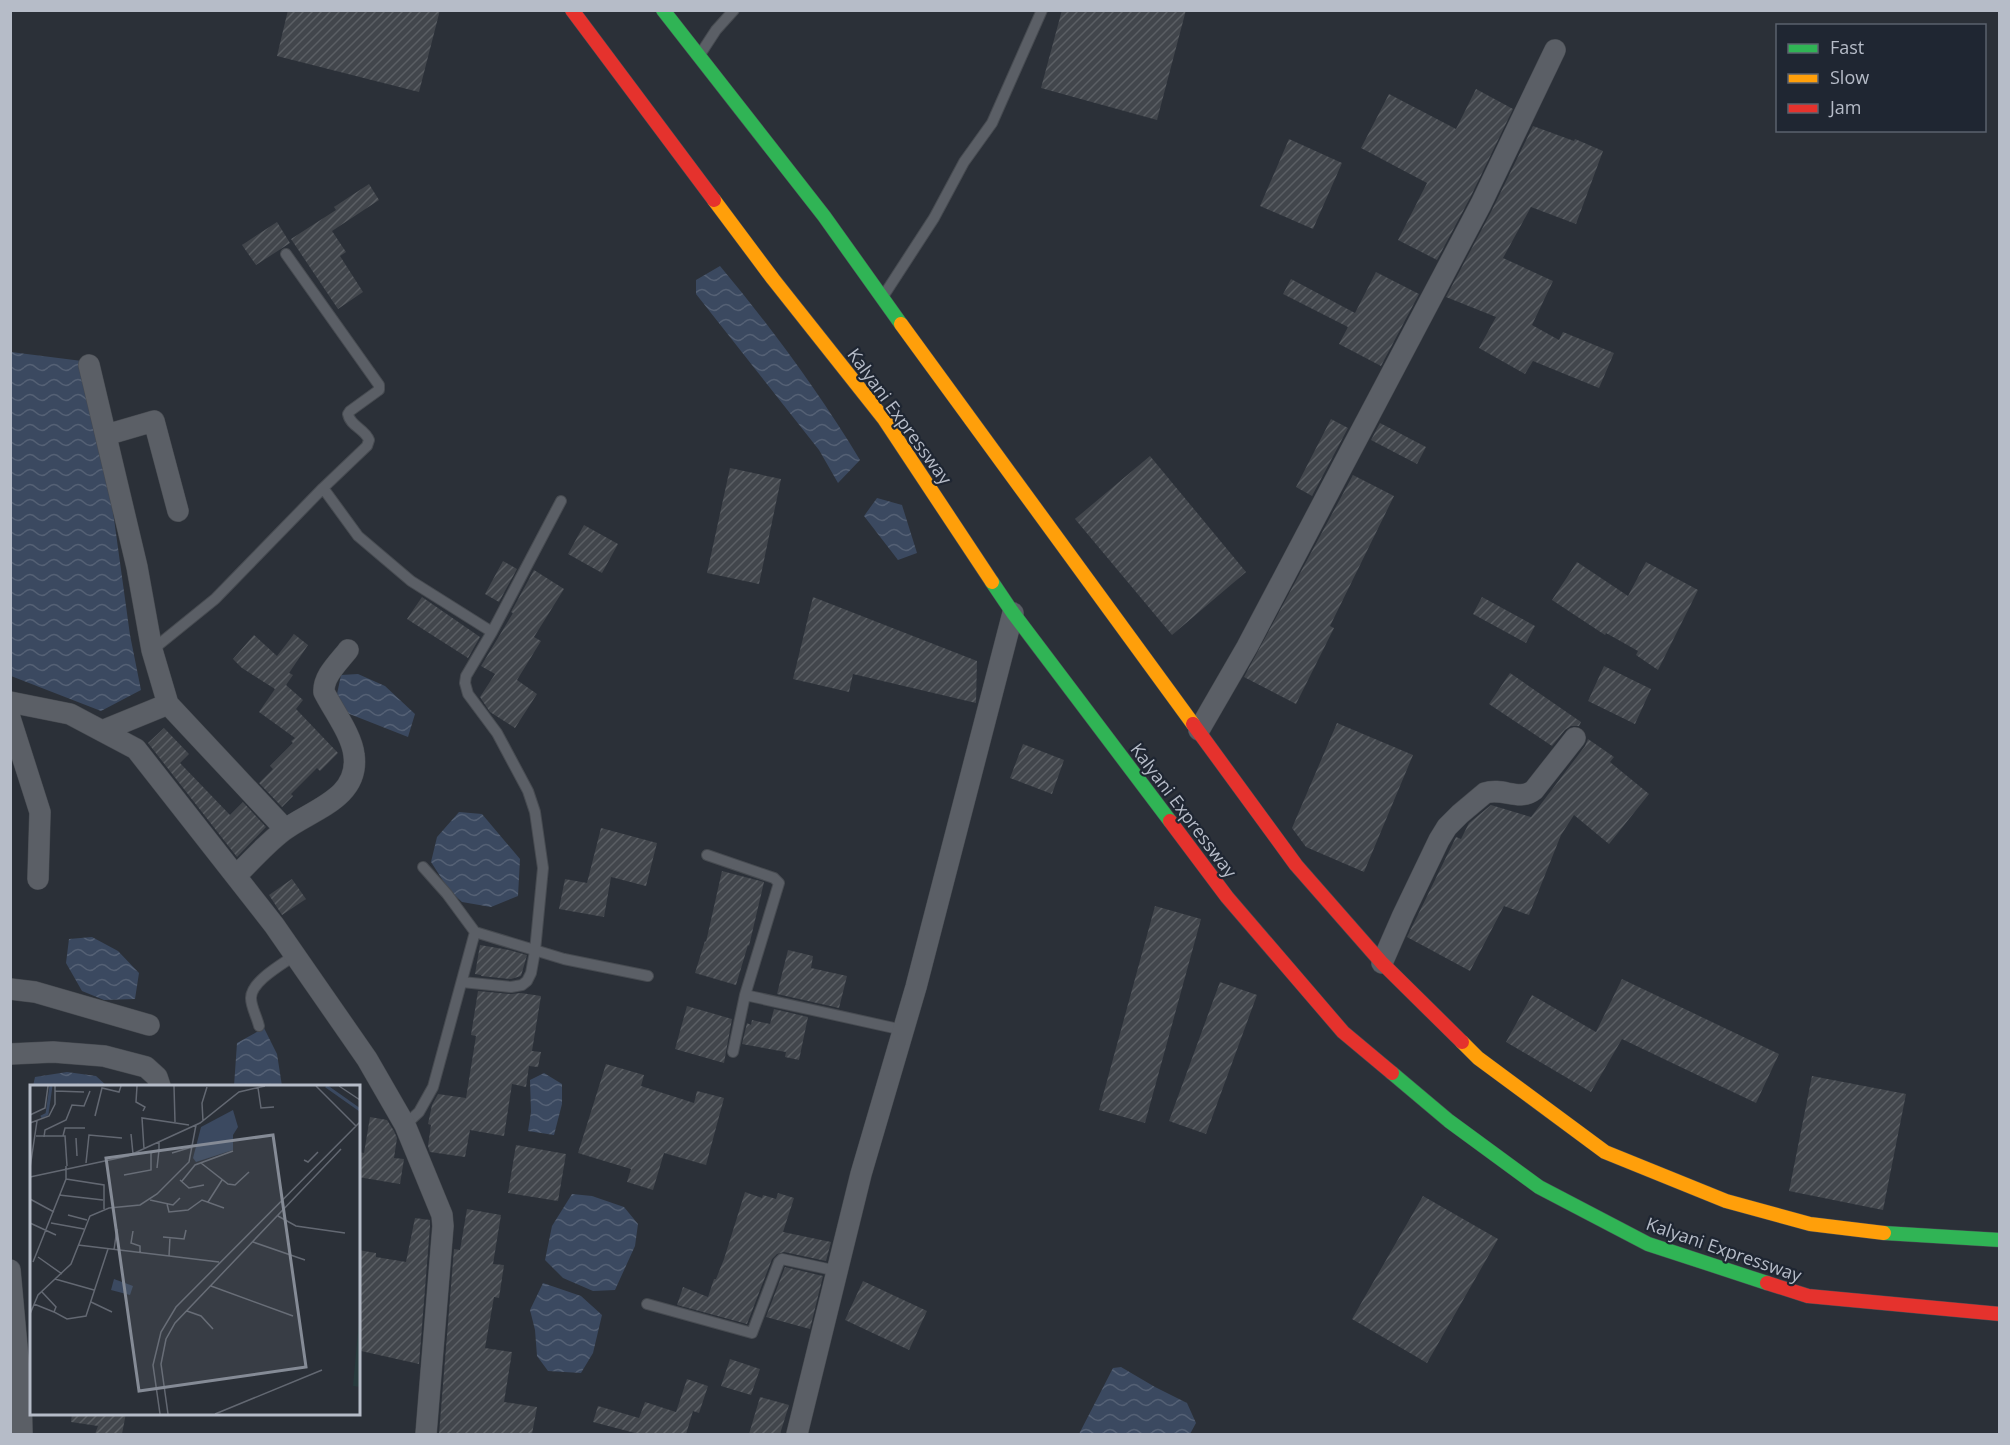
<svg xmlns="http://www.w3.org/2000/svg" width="2010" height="1445" viewBox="0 0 2010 1445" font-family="'Open Sans',sans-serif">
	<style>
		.water { fill: url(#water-waves) }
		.building { fill: url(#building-hatch) }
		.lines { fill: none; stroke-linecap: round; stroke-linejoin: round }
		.lane-casing { stroke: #474b51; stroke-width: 12 }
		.street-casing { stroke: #474b51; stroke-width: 22 }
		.fast-casing { stroke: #484c53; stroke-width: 15 }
		.slow-casing { stroke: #484c53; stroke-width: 15 }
		.jam-casing { stroke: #484c53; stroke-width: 15 }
		.lane { stroke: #5b5f66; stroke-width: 10 }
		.street { stroke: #5b5f66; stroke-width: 21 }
		.fast { stroke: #30b455; stroke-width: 14 }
		.slow { stroke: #ff9f0a; stroke-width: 14 }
		.jam { stroke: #e5322d; stroke-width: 14 }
		.labels { text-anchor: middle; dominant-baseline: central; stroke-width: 4.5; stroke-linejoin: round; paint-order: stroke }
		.street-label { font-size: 18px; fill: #b6bcc8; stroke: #1f2632 }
		.inset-river { fill: none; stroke: #3b4960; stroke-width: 3 }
		.inset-road { fill: none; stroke: #636872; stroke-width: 1.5 }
		.view { fill: #858b96; fill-opacity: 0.15; stroke: #858b96; stroke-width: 3 }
		.inset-edge { fill: none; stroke: #b6bcc8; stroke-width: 3 }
	</style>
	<defs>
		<pattern id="water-waves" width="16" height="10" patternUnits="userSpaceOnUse" patternTransform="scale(1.5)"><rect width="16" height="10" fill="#3b4960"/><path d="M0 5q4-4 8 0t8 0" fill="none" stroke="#556175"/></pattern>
		<pattern id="building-hatch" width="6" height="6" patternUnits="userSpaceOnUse" patternTransform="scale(1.5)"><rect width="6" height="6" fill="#42464c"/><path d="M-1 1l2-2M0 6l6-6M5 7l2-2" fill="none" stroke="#5b5f64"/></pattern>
	</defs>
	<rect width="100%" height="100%" fill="#2b3038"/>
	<!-- water -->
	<path class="water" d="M720 266C771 327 819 392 860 460L838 483 819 450 696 294V280Z
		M11 352 82 361 107 468 130 635 141 690 101 711 11 676Z
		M877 498 902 505 917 553 898 560 864 516Z
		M358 674 385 686 415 714 408 737 347 713 337 694 341 675Z
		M459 812 482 814 520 859 518 896 491 907 462 902 449 890 431 862 437 837Z
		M92 937 118 951 139 973 135 999 104 1000 82 991 66 963 69 939Z
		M264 1028 277 1054 282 1086H234L237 1043Z
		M67 1072 96 1076 107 1086H33L35 1077Z
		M544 1073 562 1084V1104L554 1135 528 1131 531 1112 530 1080Z
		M572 1194 592 1196 624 1207 638 1224 635 1246 615 1290 593 1291 563 1278 545 1260 552 1226Z
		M543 1283 581 1296 602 1315 593 1353 581 1373 548 1371 537 1356 535 1330 530 1310Z
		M1121 1367 1155 1387 1187 1403 1196 1423 1190 1434H1079L1113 1368Z"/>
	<!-- building -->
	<path class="building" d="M288 10H440L419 92 277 56Z
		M1062 10H1186L1157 120 1041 88Z
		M1476 89 1513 109 1470 198 1437 260 1398 240 1427 183 1361 148 1389 94 1456 129Z
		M1533 126 1574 141 1575 139 1603 151 1576 224 1531 207 1503 258 1553 281 1532 325 1559 340 1563 332 1614 353 1599 388 1533 361 1525 374 1479 348 1496 317 1446 297 1492 210Z
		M1289 139 1342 163 1313 229 1260 206Z
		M369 184 379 200 332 231 346 252 340 256 363 292 338 309 291 239 336 210 334 207Z
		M277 222 290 243 256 265 242 245Z
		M1376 272 1419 294 1381 366 1339 344 1348 327 1283 294 1291 279 1355 313Z
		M1331 419 1348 428 1312 496 1296 487Z
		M1380 423 1426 447 1417 464 1371 440Z
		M1150 456 1246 572 1172 635 1075 519Z
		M730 468 781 479 759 584 707 573Z
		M1353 475 1394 496 1330 626 1334 628 1296 704 1244 677Z
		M584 525 618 544 602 573 568 554Z
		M503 561 517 569 499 602 485 594Z
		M1577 562 1628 596 1646 562 1698 590 1658 670 1636 655 1638 651 1606 633 1605 635 1552 600Z
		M534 570 564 589 534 637 541 641 517 680 537 694 515 728 490 712 480 697 495 674 481 666 513 613 511 612Z
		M422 597 480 637 468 658 407 619Z
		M813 597 977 661 976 703 853 674 849 692 793 679Z
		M1482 597 1535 626 1526 643 1473 614Z
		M294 634 308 645 289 673 293 675 286 685 303 700 296 709 338 753 320 771 317 768 291 794 293 796 282 807 259 783 273 769 270 766 293 743 291 741 295 738 259 712 275 689 242 668 233 659 254 635 277 656Z
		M1604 666 1651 689 1635 724 1588 701Z
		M1510 673 1581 722 1579 726H1571L1565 730 1552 746 1489 704Z
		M1337 723 1413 755 1364 872 1306 847 1292 828Z
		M164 728 189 754 180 763 230 815 243 802 266 827 237 857 148 743Z
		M1588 739 1614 757 1610 762 1649 794 1609 844 1574 815 1561 835 1529 915 1504 906 1470 971 1407 937 1456 837 1461 839 1469 823 1491 805 1531 817 1585 746Z
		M1023 744 1064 760 1052 794 1010 778Z
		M601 828 657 843 646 886 611 877 604 917 559 909 565 879 587 883Z
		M722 871 764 882 749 946 748 945 736 985 695 973 705 941 706 942Z
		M292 879 306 899 282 915 269 895Z
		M1155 906 1201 919 1145 1123 1099 1110Z
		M480 945 509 950 527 955 521 976 511 979 481 976V975L475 974Z
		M788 950 813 956 811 968 847 976 839 1008 777 994Z
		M1622 979 1779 1054 1756 1103 1622 1039 1591 1092 1506 1042 1532 995 1596 1032Z
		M1220 982 1257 995 1206 1134 1169 1121Z
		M478 991 511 994 521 993 541 996 532 1051 541 1052 538 1067 529 1066 526 1087 512 1084 504 1136 470 1130 465 1157 430 1152 428 1146 431 1125 428 1124 432 1105 438 1094 466 1098 476 1036 471 1035Z
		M687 1006 732 1019 724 1063 675 1049Z
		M774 1009 808 1017 799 1060 785 1057 786 1052 742 1044 747 1023 751 1025 752 1020 770 1024Z
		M606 1064 644 1075 641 1086 694 1103 697 1091 724 1098 706 1165 664 1153 653 1190 627 1182 631 1169 578 1153Z
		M1812 1076 1906 1094 1883 1210 1789 1191Z
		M370 1117 387 1120 394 1131 397 1138 394 1158 404 1159 400 1184 358 1177V1152L364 1153Z
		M516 1145 566 1154 558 1201 508 1193Z
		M745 1192 762 1198 763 1195 776 1199 778 1193 794 1198 783 1232 831 1242 826 1261 784 1252 777 1254 772 1259 747 1324 677 1305 683 1287 708 1297 714 1279H716L724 1259Z
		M1423 1196 1498 1239 1427 1363 1352 1319Z
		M467 1209 501 1215 493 1264 504 1265 499 1298 494 1297 485 1348 512 1352 504 1402 537 1407 532 1434H439L454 1249 460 1250Z
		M415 1218 430 1220V1226L419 1364 361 1351V1346L358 1345V1250L376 1253V1257L406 1262Z
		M785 1267 823 1276 810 1329 766 1317Z
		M863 1281 927 1311 909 1350 845 1320Z
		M730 1359 760 1369 751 1395 721 1386Z
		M687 1379 708 1386 699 1413 693 1411 686 1434H639L593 1422 598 1406 639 1418 645 1402 676 1412Z
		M760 1397 789 1405 780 1434H749Z
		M72 1413H126L122 1434H95L98 1426 71 1422Z"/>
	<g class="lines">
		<!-- lane casing -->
		<g class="lane-casing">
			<path id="lane" d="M701 53 716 30 734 10
				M884 295 934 218 964 162 992 123 1042 10
				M323 488 358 536 411 581 492 632
				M152 650 215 599 323 488 367 446 369 440C365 429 350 426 348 414L350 411 379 390V385L286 254
				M707 855 774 878 779 883 745 995 733 1052
				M475 932 564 959 648 976
				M462 982 511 987 522 985 527 981 531 973 535 951 543 868 535 812 528 791 497 733 468 694 465 683 466 676 492 632 561 501
				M745 995 903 1030
				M259 1026C257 1017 251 1007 251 998 251 981 283 964 295 955
				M405 1125 419 1112 433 1087 475 932 447 894 423 867
				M647 1304 752 1333 779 1262 782 1259 837 1271"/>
		</g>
		<!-- street casing -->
		<g class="street-casing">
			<path id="street" d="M89 365 137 567 152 650 168 704 285 829
				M106 435 154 421 178 511
				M10 702 70 714 136 749 274 925 367 1059 405 1125 442 1215 443 1226 426 1434
				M10 718 40 812 38 879
				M1199 730 1247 647 1481 204 1555 50
				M102 731 168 704
				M236 876C251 861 266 844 283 831 310 810 360 799 354 755 352 735 333 710 324 692 323 676 339 662 348 650
				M1382 963 1403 915 1439 840 1447 827 1460 814 1485 793C1503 787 1519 802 1534 790L1575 738
				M10 989 35 992 149 1025
				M10 1054 53 1052 104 1056 146 1067 157 1077 160 1086
				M10 1270 21 1391 22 1434
				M797 1434 861 1174 916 987 1013 613"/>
		</g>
		<!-- fast casing -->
		<g class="fast-casing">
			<path id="fast" d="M663 10 824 216 901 324
				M992 582 1013 613 1170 821
				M1392 1073 1449 1121 1539 1187 1648 1244 1767 1283
				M1884 1233 2000 1240"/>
		</g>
		<!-- slow casing -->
		<g class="slow-casing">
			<path id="slow" d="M714 200 773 279 884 419 992 582
				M901 324 1193 724
				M1462 1042 1478 1058 1605 1152 1726 1201 1810 1224 1884 1233"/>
		</g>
		<!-- jam casing -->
		<g class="jam-casing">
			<path id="jam" d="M572 10 714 200
				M1193 724 1296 865 1382 963 1462 1042
				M1170 821 1227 897 1343 1032 1392 1073
				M1767 1283 1808 1296 2000 1314"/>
		</g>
		<!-- lane -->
		<use href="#lane" class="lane"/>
		<!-- street -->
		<use href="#street" class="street"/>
		<!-- fast -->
		<use href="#fast" class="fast"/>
		<!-- slow -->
		<use href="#slow" class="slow"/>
		<!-- jam -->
		<use href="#jam" class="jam"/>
	</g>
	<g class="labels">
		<!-- street labels -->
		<g class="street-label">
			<text transform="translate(900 416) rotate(54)">Kalyani Expressway</text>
			<text transform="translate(1184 810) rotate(53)">Kalyani Expressway</text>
			<text transform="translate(1724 1249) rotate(19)">Kalyani Expressway</text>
		</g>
	</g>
	<!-- overview -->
	<g transform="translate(30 1085)">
		<rect width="330" height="330" fill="#2b3038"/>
		<path d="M330 226V302L323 301Z" fill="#283a3d"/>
		<path d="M203 25 208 42 203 50V65L166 77 163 73 171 42ZM84 194 103 201 100 210 81 205Z" fill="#3b4960"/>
		<path class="inset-river" d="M296 1 330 25M11 32 17 29 21 1"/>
		<path class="inset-road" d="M107 1 106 17 115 22 113 26M144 1 145 37M286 1 326 41M309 1 330 15M228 3 231 23 244 22M25 6 54 7M0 30 15 23 18 1M65 31 72 3 89 7 91 1M173 36 172 18 177 2M0 38 19 31 25 19V1M101 49 103 69M6 51H35L37 81M33 51 35 43H55M14 52 15 45 36 35 42 20 54 21 60 6M46 53 47 71M114 64 112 33 159 40M142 68 162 62M274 75 278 77 288 67M56 78 59 50 92 53M171 78 198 99 205 100 219 87M0 83 7 36M127 83 129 65M94 90 121 85V68L129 65V57M0 92 98 71 170 38 209 7 235 1M36 94 74 100V124M150 95 159 103 174 100M152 96 165 80 203 66M29 110 73 115M0 114 24 127M120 115 143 120 150 113M178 117 192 95M137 119 139 127 158 125 172 115 194 123M38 130 57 135M248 131 266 141 315 148M0 138 26 150M21 138 54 144M103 146 101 158 110 161V167M133 152 154 154 156 145M223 157 275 175M48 160 189 177M84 165 87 144M139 171 140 152M8 172 32 189M3 177 36 94V81M25 194 64 205M181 201 263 231M12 207 26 222 24 227 37 234 56 231 78 164M61 217 82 227M4 219 24 227M157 226 171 231 183 244M0 229 8 210 41 179 60 131 79 123 110 120 127 109 159 77 166 40M130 329 123 280 131 247 146 222 330 37M138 329 131 279 136 254 145 238 311 64M185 329 292 285"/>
		<path class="view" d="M243 50 276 282 109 306 76 73Z"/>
		<rect width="330" height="330" class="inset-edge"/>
	</g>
	<!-- border -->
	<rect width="2010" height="1445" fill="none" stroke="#b6bcc8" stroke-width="24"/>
	<!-- legend -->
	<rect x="1776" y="24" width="210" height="108" fill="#1f2632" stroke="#5b626e" stroke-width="1.5"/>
	<rect x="1788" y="44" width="30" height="9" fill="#30b455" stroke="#5b626e" stroke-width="1.5"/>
	<text x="1830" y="54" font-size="18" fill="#b6bcc8">Fast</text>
	<rect x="1788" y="74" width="30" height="9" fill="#ff9f0a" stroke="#5b626e" stroke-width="1.5"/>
	<text x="1830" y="84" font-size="18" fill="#b6bcc8">Slow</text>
	<rect x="1788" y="104" width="30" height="9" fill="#e5322d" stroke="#5b626e" stroke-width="1.5"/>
	<text x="1830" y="114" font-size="18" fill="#b6bcc8">Jam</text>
</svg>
